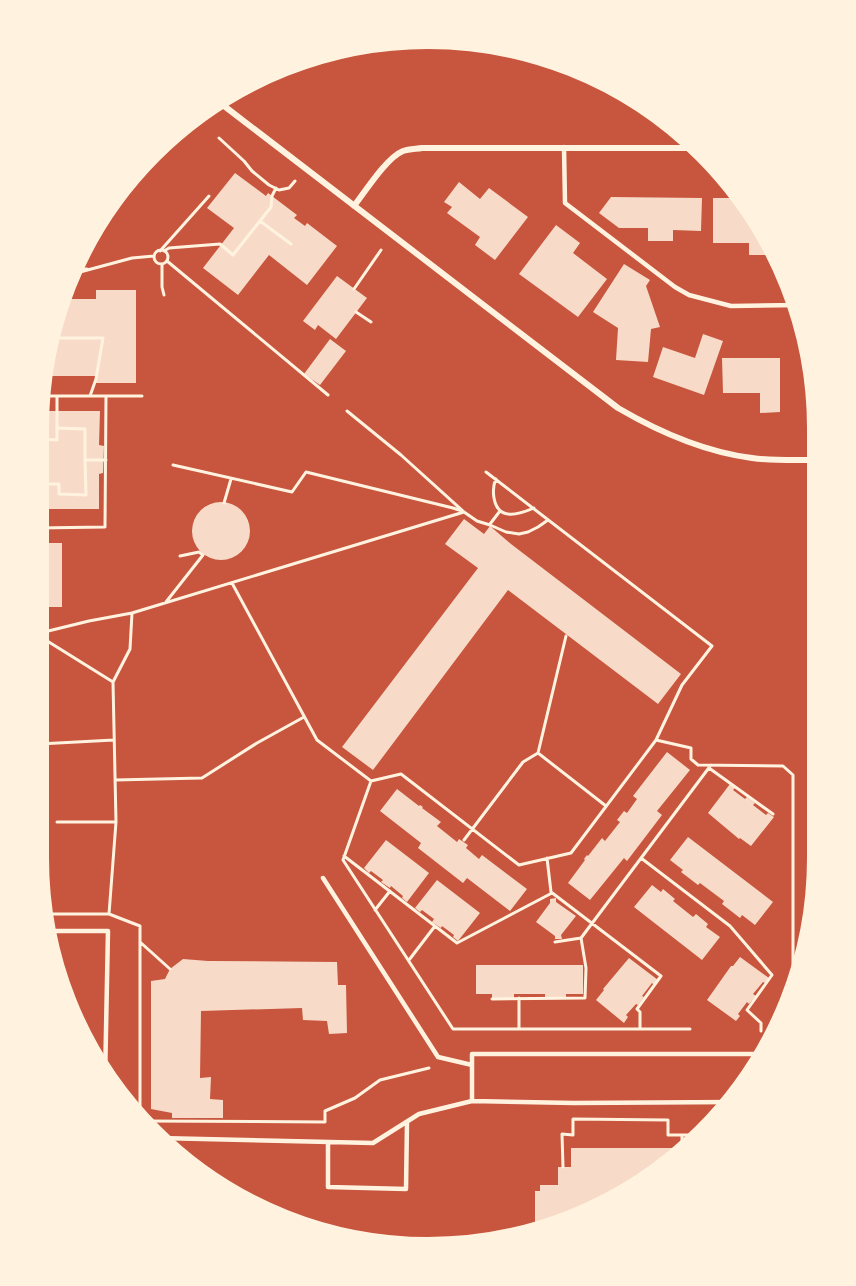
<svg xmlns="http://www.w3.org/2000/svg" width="856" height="1286" viewBox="0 0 856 1286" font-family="'Asap Condensed',sans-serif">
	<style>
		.building { fill: #f7dbc8 }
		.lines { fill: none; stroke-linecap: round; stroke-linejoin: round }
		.path { stroke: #fff3e0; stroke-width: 3 }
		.service { stroke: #fff3e0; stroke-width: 4.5 }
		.minor { stroke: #fff3e0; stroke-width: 6 }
		.tertiary { stroke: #fff3e0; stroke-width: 10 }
		.rim { fill: none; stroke: #fff3e0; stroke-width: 8 }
	</style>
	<rect width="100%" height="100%" fill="#c8553d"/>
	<!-- building -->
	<path class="building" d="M235 173 266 196 268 193 297 215 294 218 305 226 307 223 337 246 307 285 269 255 238 295 203 268 234 228 207 208Z
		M459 182 480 199 489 188 528 217 495 260 475 245 480 237 447 213 452 207 444 202Z
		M611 197 702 198 701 231 673 230V241H648V228H619L599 213Z
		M713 198H735V205H750L774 243V255H749V243H713Z
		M556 225 580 243 573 253 607 279 578 317 519 274Z
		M624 264 650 280 646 286 660 327 651 329 648 362 616 360 618 328 593 312Z
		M337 276 367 298 336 339 318 325 315 330 303 321Z
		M96 290H136V383H96V376H42L40 380 38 379 61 299H96Z
		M703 334 723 341 704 395 653 377 663 347 695 358Z
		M330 339 346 351 320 385 304 374Z
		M722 358H780V412L760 413V393H723Z
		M38 411H100L99 445 104 446 103 473 99 474V509H37Z
		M192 531a29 29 0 1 1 58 0a29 29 0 1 1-58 0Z
		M464 519 484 534 490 526 511 544 681 674 658 704 508 590 373 770 342 747 478 568 445 544Z
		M37 540H42V543H62V607H36Z
		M667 752 690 770 657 811 662 815 627 861 624 858 590 900 568 883 585 860 584 859 587 855 588 856 602 838 605 841 620 822 617 820 624 811 627 813 637 799 633 796Z
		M730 784 735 788 733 790 745 799 747 797 755 803 753 805 766 815 768 813 774 817 751 846 740 838 739 839 708 813Z
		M397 789 419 806 420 805 423 807 422 808 441 822 437 826 457 842 459 839 468 845 466 848 479 859 482 855 527 889 510 911 467 878 463 883 418 848 421 843 380 811Z
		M688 837 773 902 755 925 742 915 740 918 722 904 724 901 700 883 698 885 681 872 683 870 670 860Z
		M386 840 429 873 407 902 402 898 403 896 391 886 390 888 381 882 383 880 371 871 369 873 364 868Z
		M437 880 480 913 458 941 453 937 454 935 442 926 441 928 432 922 434 919 422 910 420 912 415 908Z
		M652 885 661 892 663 889 675 899 673 901 693 917 696 914 708 924 706 927 720 937 702 960 634 907Z
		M556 898V902L576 916 561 935 562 939H555V936L536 922 550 903V899Z
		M740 957 769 978 765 983 763 982 753 994 756 996 749 1004 747 1002 738 1014 740 1016 736 1021 707 1000 731 966H733Z
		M629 958 658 980 654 985 652 983 642 996 644 997 638 1005 636 1004 626 1015 628 1017 624 1023 596 1000 604 990 603 989Z
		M183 959 208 961 337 962 338 985H346L347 1033 329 1034 327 1021 303 1020 302 1008 201 1011 200 1078 211 1077 210 1099 223 1100V1118H172V1113L151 1109V981L165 979 170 969Z
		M476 965H583V994H566V998H545V994H514V998H492V994H476Z
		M571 1148H677V1156L625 1199 535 1236V1191H540V1185H558V1167H571Z"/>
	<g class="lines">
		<!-- path -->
		<path class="path" d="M219 138 244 161 252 171 269 185 279 190 289 188 295 181
			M260 221 291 244
			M154 257a7 7 0 1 1 14 0a7 7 0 1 1-14 0Z
			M160 251 209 196
			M164 251 169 248 220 244 233 255 271 207 272 196 276 188
			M167 261 328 395
			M162 264V287L164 295
			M71 269H87
			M69 275 132 258 154 256
			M354 289 381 250
			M356 312 371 322
			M50 338H103L96 379 90 396
			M38 396H142
			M57 396V428
			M347 411 401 455 464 512 477 521 490 525 506 532 519 534 528 532 538 527 548 520
			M37 439 57 440V428L85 429V460H106
			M173 465 292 492 306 472 453 508 462 511
			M496 479C493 485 493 492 494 498 498 521 518 515 534 508
			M37 484H59V494L86 495 85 460
			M224 503 231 479
			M490 524 500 511
			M37 528 105 527 106 396
			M232 583 317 740 371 781 401 774 519 865 571 853 656 740 682 685 712 646 486 472
			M166 602 203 555 199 552 180 556
			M132 613 464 512
			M36 634 89 621 132 613 130 649 113 682 116 822 109 914H44
			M36 634 113 682
			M566 636 538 753 606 806
			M656 740 691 748V759L698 765 783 766 793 775V993
			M35 747 39 744 114 740
			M709 768 773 814
			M115 780 202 778 257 743 304 717
			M371 781 343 860 453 1029H690
			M57 822H116
			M464 840 523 762 538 753
			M344 856 457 943 552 893
			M547 858 551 892 661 976 637 1009 640 1012V1029
			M641 858 730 926 772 975 747 1010 761 1023V1031
			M375 910 390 891
			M109 914 140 926V942L170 969
			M140 942V1119
			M555 942 581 938 711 765
			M409 960 435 926
			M519 998V1029
			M492 999 585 998 586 968 581 938
			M142 1121 325 1122V1111L355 1098 380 1080 429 1068
			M682 1135V1152
			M563 1167 562 1134 573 1135V1119L668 1120V1135H702"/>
		<!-- service -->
		<path class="service" d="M564 147 565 203 675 287 689 295 731 306 800 305
			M323 878 438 1057 472 1065
			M46 931H108L105 1081
			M472 1101V1054H766
			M159 1138 373 1143 419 1114 472 1101 574 1103 734 1102
			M328 1142V1187L406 1189 407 1122"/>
		<!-- minor -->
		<path class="minor" d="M215 99 618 408C659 432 705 452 752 458 773 461 795 460 817 460
			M354 206C365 192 386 158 403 151 409 149 416 149 422 148H702"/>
		<!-- tertiary -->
		<path class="tertiary" d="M815 370 818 861"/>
	</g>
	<!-- crop -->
	<path d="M0 0H856V1286H0ZM428 45H428A383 383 0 0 1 811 428V858A383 383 0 0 1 428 1241H428A383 383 0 0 1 45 858V428A383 383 0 0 1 428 45Z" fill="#fff3e0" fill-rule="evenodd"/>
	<path class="rim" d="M428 45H428A383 383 0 0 1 811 428V858A383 383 0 0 1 428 1241H428A383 383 0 0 1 45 858V428A383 383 0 0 1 428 45Z"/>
</svg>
